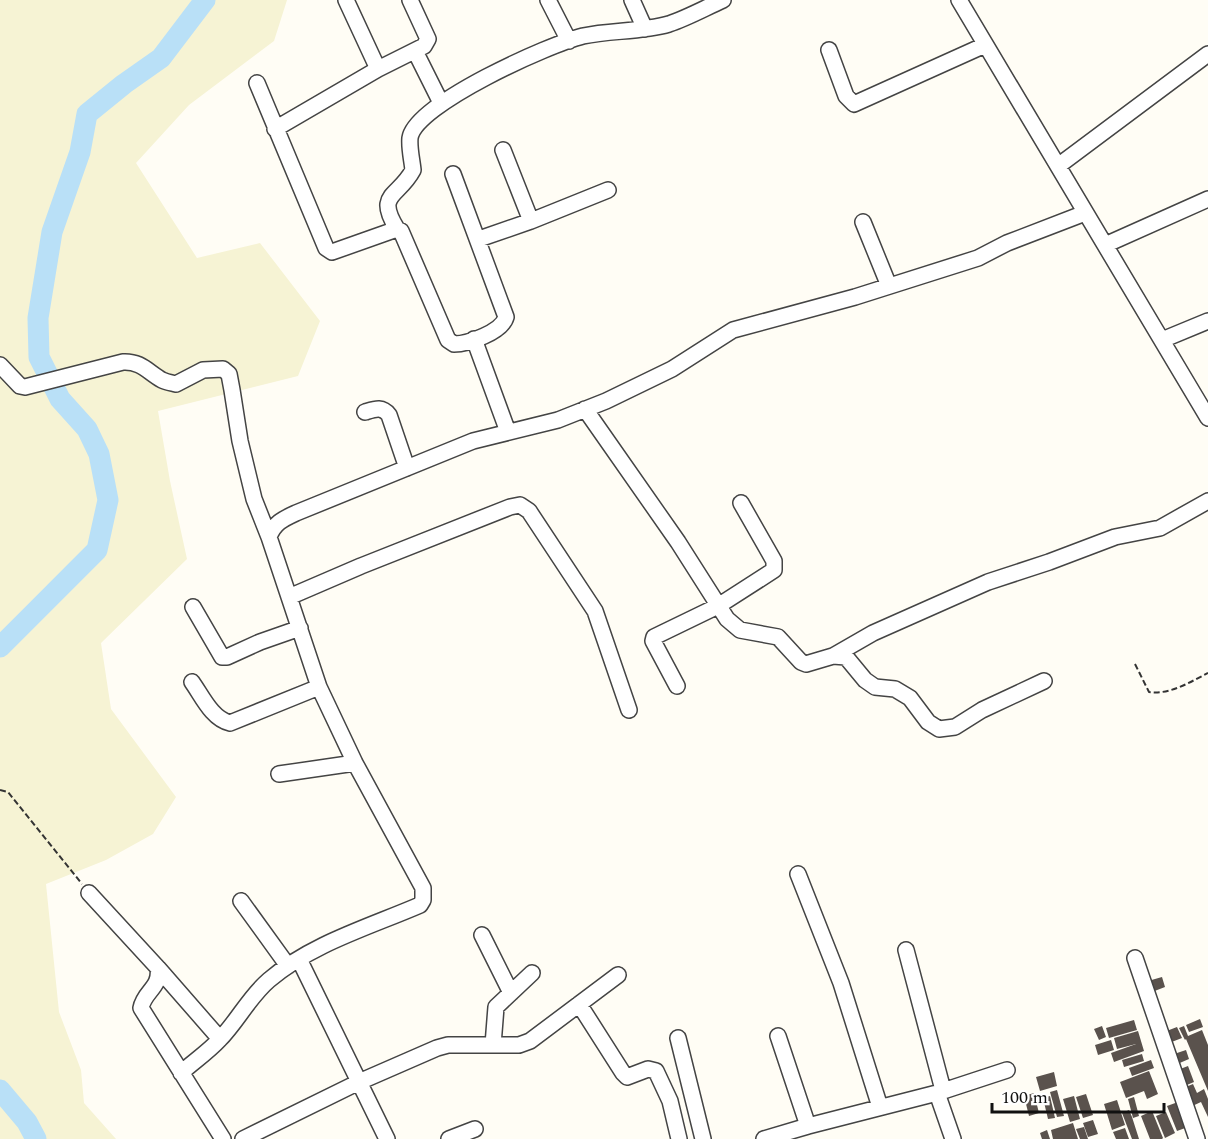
<svg xmlns="http://www.w3.org/2000/svg" width="1208" height="1139" viewBox="0 0 1208 1139" font-family="Spectral,serif">
	<style>
		.farmland { fill: #f6f3d4 }
		.lines { fill: none; stroke-linecap: round; stroke-linejoin: round }
		.river { stroke: #b9e0f7; stroke-width: 21 }
		.building { fill: #5a524d }
		.minor-casing { stroke: #444; stroke-width: 18 }
		.path { stroke: #333; stroke-width: 2; stroke-dasharray: 6 3; stroke-linecap: butt }
		.minor { stroke: #fff; stroke-width: 15 }
	</style>
	<rect width="100%" height="100%" fill="#fffdf5"/>
	<!-- farmland -->
	<path class="farmland" d="M0 0H287L274 41 189 105 136 163 197 258 260 243 320 321 298 376 158 411 170 481 187 559 101 643 111 709 176 797 153 834 106 860 46 884 59 1012 81 1070 84 1103 116 1139H0Z"/>
	<g class="lines">
		<!-- river -->
		<path class="river" d="M0 647 97 550 108 500 99 454 87 429 60 399 39 357 38 318 52 232 80 152 87 114 124 84 161 58 205 0
			M0 1090 27 1122 36 1139"/>
	</g>
	<!-- building -->
	<path class="building" d="M1162 977 1165 987 1152 992 1148 981Z
		M1200 1019 1203 1027 1189 1032 1186 1025Z
		M1134 1020 1137 1030 1109 1038 1106 1028Z
		M1102 1026 1106 1037 1099 1040 1094 1029Z
		M1184 1026 1188 1036 1202 1030 1208 1045V1091L1186 1039 1185 1040 1179 1028Z
		M1177 1027 1182 1038 1169 1043 1164 1032Z
		M1138 1031 1144 1051 1114 1062 1111 1053 1136 1044 1117 1049 1114 1038Z
		M1111 1040 1114 1050 1098 1055 1095 1045Z
		M1186 1050 1189 1059 1175 1065 1171 1055Z
		M1142 1054 1144 1061 1124 1067 1122 1060Z
		M1151 1060 1154 1068 1132 1076 1129 1068Z
		M1188 1066 1194 1082 1182 1087 1175 1071Z
		M1149 1071 1158 1094 1147 1099 1144 1091 1126 1098 1120 1082Z
		M1054 1072 1057 1086 1040 1091 1036 1077Z
		M1193 1084 1197 1093 1204 1089 1208 1099V1117L1201 1102 1188 1108 1181 1089Z
		M1057 1090 1064 1116 1057 1117 1050 1092Z
		M1034 1093 1039 1113 1029 1116 1024 1096Z
		M1086 1094 1093 1115 1083 1118 1076 1097Z
		M1050 1096 1055 1118 1048 1119 1043 1098Z
		M1074 1096 1080 1119 1070 1122 1063 1099Z
		M1134 1097 1139 1116 1133 1118 1128 1099Z
		M1117 1100 1125 1125 1112 1130 1104 1104Z
		M1178 1102 1188 1127 1177 1131 1167 1106Z
		M1129 1110 1132 1117 1139 1139H1132L1122 1113Z
		M1152 1111 1163 1138 1162 1139H1150L1141 1116Z
		M1166 1112 1175 1133 1165 1138 1156 1116Z
		M1093 1120 1098 1134 1088 1137 1083 1123Z
		M1073 1123 1078 1139H1053L1051 1130Z
		M1084 1127 1088 1139H1080L1076 1129Z
		M1125 1128 1129 1139H1116L1113 1132Z
		M1047 1130 1050 1139H1042L1040 1133Z"/>
	<g class="lines">
		<!-- minor casing -->
		<g class="minor-casing">
			<path id="minor" d="M346 0 378 69
				M548 0 569 41
				M632 0 645 29
				M959 0 1208 418
				M829 50 846 96 854 104 985 45
				M415 51 441 103
				M257 83 326 248 332 252 397 229 401 231 448 340 454 344C468 344 502 332 506 317L453 174
				M275 129 378 69 424 46 428 39 410 0
				M503 150 531 221
				M1058 166 1208 54
				M863 222 889 286
				M397 229C375 193 398 198 413 170 412 160 409 148 410 138 415 104 550 44 583 36 611 30 641 32 669 24 687 18 705 8 723 0
				M479 239 531 221 608 190
				M1105 245 1208 199
				M474 339 508 432
				M1162 340 1208 321
				M0 365 20 386 25 387 123 362C141 361 148 372 162 380 166 382 172 383 176 384L203 370 223 369 229 374 232 390 240 441 254 499 269 537
				M585 409 678 542 727 619 740 630 778 637 801 662 806 664 833 656 873 633 988 582 1049 562 1115 537 1160 528 1208 501
				M365 412C375 409 382 406 389 415L407 468
				M289 597 361 566 510 507 520 505 529 511 595 611 629 710
				M193 607 222 657H227L260 642 300 628
				M833 656 846 657 865 680 875 687 895 689 910 698 928 722 939 729 955 727 982 710 1044 681
				M192 682C202 696 212 719 230 723L319 687
				M677 686 653 641 654 637 718 606 774 570V561L741 503
				M279 774 355 763
				M798 874 841 983 880 1107
				M89 893 158 968 220 1039
				M241 901 288 966
				M482 935 511 993
				M906 950 943 1090
				M1135 958 1197 1139
				M299 959 387 1139
				M158 968C161 988 144 991 141 1008L223 1139
				M579 1004 623 1073 627 1077 648 1069 656 1071 670 1101 679 1139
				M778 1036 808 1126
				M678 1038 703 1139
				M493 1045 496 1007 532 973
				M181 1073C193 1062 208 1052 219 1040 237 1022 249 997 269 980 311 944 369 927 420 905L423 900V888L355 763 319 687 269 537C274 523 283 519 296 513L473 441 558 420 606 401 672 369 733 330 855 297 978 258 1007 243 1085 213
				M937 1093 953 1139
				M243 1139 359 1082 437 1048 448 1045H519L530 1041 618 975
				M449 1139 475 1129
				M764 1139 808 1126 937 1093 1007 1070"/>
		</g>
		<!-- path -->
		<path class="path" d="M1135 664 1149 692C1170 695 1190 682 1208 673
			M0 790 8 792 82 884"/>
		<!-- minor -->
		<use href="#minor" class="minor"/>
	</g>
	<!-- scale -->
	<path d="M992 1103v9h172v-9" fill="none" stroke="#111111" stroke-width="3"/>
	<text x="1001" y="1103" font-size="18" fill="#111111" stroke="#ffffff" stroke-width="4.5" paint-order="stroke">100 m</text>
</svg>
